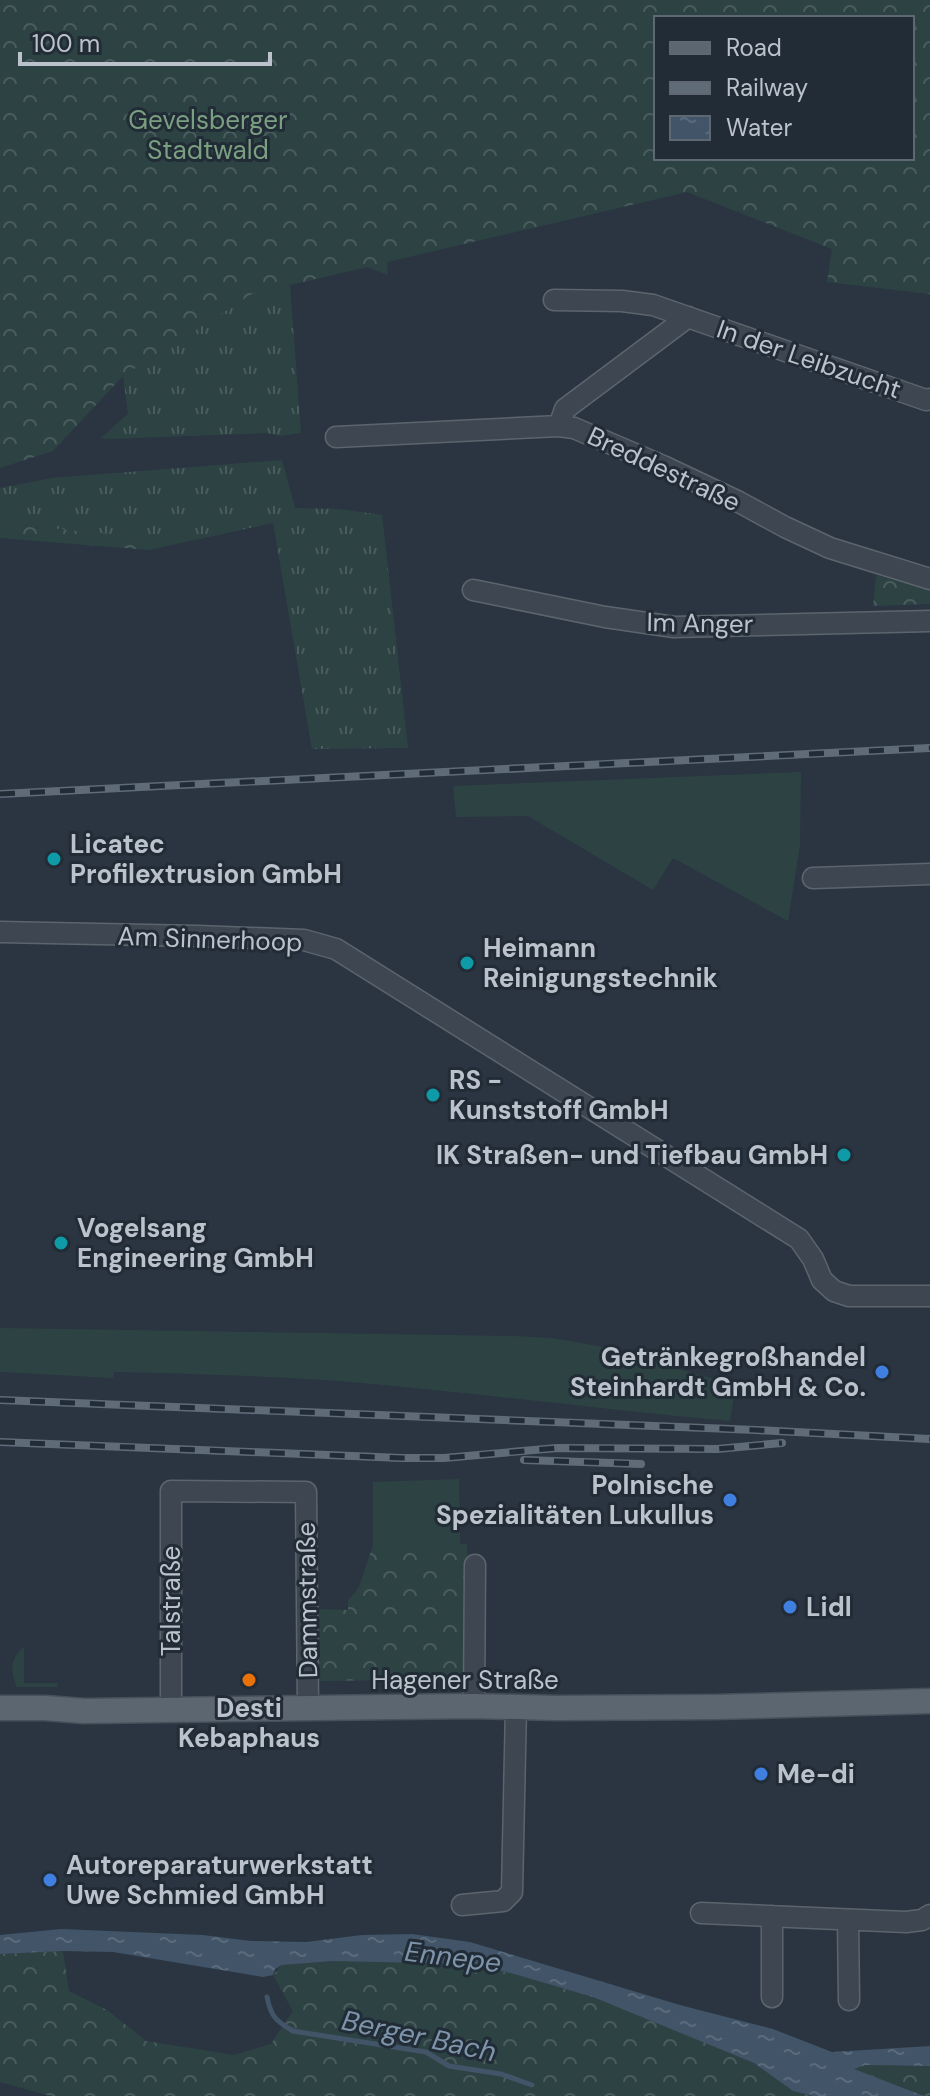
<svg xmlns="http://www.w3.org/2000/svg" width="930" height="2096" viewBox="0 0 930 2096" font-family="'DM Sans',sans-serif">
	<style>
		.grass { fill: url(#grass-tufts) }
		.forest { fill: url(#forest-crowns); fill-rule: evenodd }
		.garden { fill: #2d4343 }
		.water { fill: url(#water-ripples) }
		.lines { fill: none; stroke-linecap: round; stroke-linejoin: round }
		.stream { stroke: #415468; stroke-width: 5 }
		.minor-casing { stroke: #5c656e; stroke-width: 23 }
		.major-casing { stroke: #47505a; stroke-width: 27 }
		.minor { stroke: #3e4751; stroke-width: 20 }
		.major { stroke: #5c6671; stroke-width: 24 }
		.rail-casing { stroke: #606b78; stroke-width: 8 }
		.rail { stroke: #222c37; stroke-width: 5; stroke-dasharray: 15; stroke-linecap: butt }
		.culture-dot { fill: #0f9aa8; stroke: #222c37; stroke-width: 3 }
		.shop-dot { fill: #3f7fe0; stroke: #222c37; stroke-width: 3 }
		.food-dot { fill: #e8710a; stroke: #222c37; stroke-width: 3 }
		.labels { text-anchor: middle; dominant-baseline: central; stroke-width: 6; stroke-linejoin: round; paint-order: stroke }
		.park-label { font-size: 26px; fill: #7b9f81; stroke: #222c37 }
		.street-label { font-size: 26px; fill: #bbc2cb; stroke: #222c37 }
		.poi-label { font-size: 26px; font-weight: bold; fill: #bbc2cb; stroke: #222c37; text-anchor: start }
		.water-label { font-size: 28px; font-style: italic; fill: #7e94aa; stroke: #222c37 }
	</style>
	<defs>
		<pattern id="grass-tufts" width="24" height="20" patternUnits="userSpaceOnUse" patternTransform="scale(2)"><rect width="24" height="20" fill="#2d4343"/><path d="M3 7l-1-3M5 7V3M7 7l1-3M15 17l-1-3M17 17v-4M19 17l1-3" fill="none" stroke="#4a5c5d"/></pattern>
		<pattern id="forest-crowns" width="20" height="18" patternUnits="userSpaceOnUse" patternTransform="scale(2)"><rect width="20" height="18" fill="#2d4343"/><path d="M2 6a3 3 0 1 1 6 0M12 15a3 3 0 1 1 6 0" fill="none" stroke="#4a5c5d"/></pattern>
		<pattern id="water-ripples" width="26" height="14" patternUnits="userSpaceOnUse" patternTransform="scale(2)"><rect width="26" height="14" fill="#415468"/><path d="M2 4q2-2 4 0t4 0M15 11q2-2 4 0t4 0" fill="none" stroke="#5a6b7c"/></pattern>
	</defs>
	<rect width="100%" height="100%" fill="#2a3541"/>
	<!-- grass -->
	<path class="grass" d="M290 285 301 433 279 436 267 433 109 439 101 438 128 414 123 376 252 294Z
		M282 460 295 508 339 509 382 515 408 748 312 749 273 523 148 550 147 538 0 523V488L52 478Z
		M24 1647V1683H58L57 1687H17C10 1672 10 1658 24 1647Z"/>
	<!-- forest -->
	<path class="forest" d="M0 0H930V294L827 282 832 249 687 192 387 262 388 275 367 267 252 294 123 376 53 451 0 468ZM656 18H912V158H656Z
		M0 523 147 538 148 550 0 538Z
		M876 575 930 591V604L873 606Z
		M467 1544V1679L319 1681 314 1609 348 1610V1601L359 1587 373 1545Z
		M63 1951 69 1991 107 2010 146 2041 234 2055 271 2044 293 2011 273 1975 282 1965 333 1961H429L472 1964 514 1974 593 1997 680 2032 754 2063 793 2091 813 2096H50L0 2082V1954Z
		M865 2065 930 2066V2096H924L853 2069Z"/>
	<!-- garden -->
	<path class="garden" d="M801 772 800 845 788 921 673 858 653 890 528 816 456 817 453 786Z
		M0 1328 512 1336 552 1338 598 1346 736 1385 730 1421C608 1410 485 1394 362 1383 280 1376 197 1374 114 1372L113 1378 0 1372Z
		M459 1479 460 1545H373V1482Z"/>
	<!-- water -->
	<path class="water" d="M61 1929 203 1935 251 1941 306 1942 362 1935 412 1934 470 1942 680 2005 773 2029 832 2052 930 2046V2066L865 2065 854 2069 924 2096H813L793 2091 754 2063 593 1997 514 1974 472 1964 333 1961 282 1965 275 1969 273 1975 263 1977 113 1952 63 1951 0 1954V1935Z"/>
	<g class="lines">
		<!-- stream -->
		<path class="stream" d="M267 1997C271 2017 276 2021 293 2031L426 2052 449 2066 501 2074 532 2085"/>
		<!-- minor casing -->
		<g class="minor-casing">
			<path id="minor" d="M554 300 622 301 653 305 926 400 930 399
				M559 426 565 409 688 317
				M336 437 559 426 574 428 663 466 739 502 785 527 830 548 930 579
				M473 590 605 617 674 627 930 621
				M813 878 930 874
				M0 932 197 936 304 940 336 949 799 1239 813 1259 822 1280 834 1291 849 1296H930
				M474 1706 475 1565
				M171 1711V1491L306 1492 308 1709
				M462 1905 503 1901 512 1892 516 1707
				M701 1913 906 1922 922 1920 930 1915
				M772 1916V1997
				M848 1920 849 2000"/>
		</g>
		<!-- major casing -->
		<g class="major-casing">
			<path id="major" d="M0 1708H45L84 1711 474 1706 555 1708 715 1707 930 1701"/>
		</g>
		<!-- minor -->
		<use href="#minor" class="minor"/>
		<!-- major -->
		<use href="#major" class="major"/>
		<!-- rail casing -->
		<g class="rail-casing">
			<path id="rail" d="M0 794 930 748
				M0 1400 756 1430 930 1439
				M0 1442 402 1458H444L557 1448 717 1449 782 1443
				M524 1460 641 1464"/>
		</g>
		<!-- rail -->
		<use href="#rail" class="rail"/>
	</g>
	<!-- markers -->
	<g class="culture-dot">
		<circle cx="54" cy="859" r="8"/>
		<circle cx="467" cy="963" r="8"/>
		<circle cx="433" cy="1095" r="8"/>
		<circle cx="844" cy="1155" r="8"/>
		<circle cx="61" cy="1243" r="8"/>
	</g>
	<g class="shop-dot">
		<circle cx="882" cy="1372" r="8"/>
		<circle cx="730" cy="1500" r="8"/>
		<circle cx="790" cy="1607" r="8"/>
		<circle cx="761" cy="1774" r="8"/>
		<circle cx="50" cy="1880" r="8"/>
	</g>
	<circle class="food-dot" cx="249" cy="1680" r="8"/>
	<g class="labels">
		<!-- park labels -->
		<g class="park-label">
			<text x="208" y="120">Gevelsberger<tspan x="208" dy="30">Stadtwald</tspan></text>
		</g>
		<!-- street labels -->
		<g class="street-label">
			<text transform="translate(809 359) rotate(19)">In der Leibzucht</text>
			<text transform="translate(664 469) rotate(25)">Breddestraße</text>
			<text transform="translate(700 623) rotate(1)">Im Anger</text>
			<text transform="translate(210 939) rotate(2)">Am Sinnerhoop</text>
			<text transform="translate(307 1600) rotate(-91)">Dammstraße</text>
			<text transform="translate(171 1601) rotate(-90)">Talstraße</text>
			<text x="465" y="1680">Hagener Straße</text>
		</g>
		<!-- poi labels -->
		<g class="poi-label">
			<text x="70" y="844">Licatec<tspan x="70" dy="30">Profilextrusion GmbH</tspan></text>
			<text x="483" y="948">Heimann<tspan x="483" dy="30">Reinigungstechnik</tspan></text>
			<text x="449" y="1080">RS -<tspan x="449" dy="30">Kunststoff GmbH</tspan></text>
			<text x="828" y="1155" text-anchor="end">IK Straßen- und Tiefbau GmbH</text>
			<text x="77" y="1228">Vogelsang<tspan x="77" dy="30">Engineering GmbH</tspan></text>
			<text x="866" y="1357" text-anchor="end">Getränkegroßhandel<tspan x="866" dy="30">Steinhardt GmbH &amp; Co.</tspan></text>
			<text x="714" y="1485" text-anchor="end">Polnische<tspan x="714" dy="30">Spezialitäten Lukullus</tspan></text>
			<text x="806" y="1607">Lidl</text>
			<text x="249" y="1708" text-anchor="middle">Desti<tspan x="249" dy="30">Kebaphaus</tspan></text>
			<text x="777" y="1774">Me-di</text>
			<text x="66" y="1865">Autoreparaturwerkstatt<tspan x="66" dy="30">Uwe Schmied GmbH</tspan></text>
		</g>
		<!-- water labels -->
		<g class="water-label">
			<text transform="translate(453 1957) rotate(7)">Ennepe</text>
			<text transform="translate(419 2036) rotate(12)">Berger Bach</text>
		</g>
	</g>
	<!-- legend -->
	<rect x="654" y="16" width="260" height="144" fill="#222c37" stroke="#5f6872" stroke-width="2"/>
	<rect x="670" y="42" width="40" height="12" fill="#5c6671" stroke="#5f6872" stroke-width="2"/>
	<text x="726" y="56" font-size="24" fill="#bbc2cb">Road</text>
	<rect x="670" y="82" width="40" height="12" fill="#606b78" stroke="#5f6872" stroke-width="2"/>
	<text x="726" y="96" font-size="24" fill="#bbc2cb">Railway</text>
	<rect x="670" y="116" width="40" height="24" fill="url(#water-ripples)" stroke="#5f6872" stroke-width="2"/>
	<text x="726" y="136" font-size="24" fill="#bbc2cb">Water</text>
	<!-- scale -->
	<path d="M20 52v12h250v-12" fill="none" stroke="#bbc2cb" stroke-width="4"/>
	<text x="32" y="52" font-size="24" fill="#bbc2cb" stroke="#222c37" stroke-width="6" paint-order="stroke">100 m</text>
</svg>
